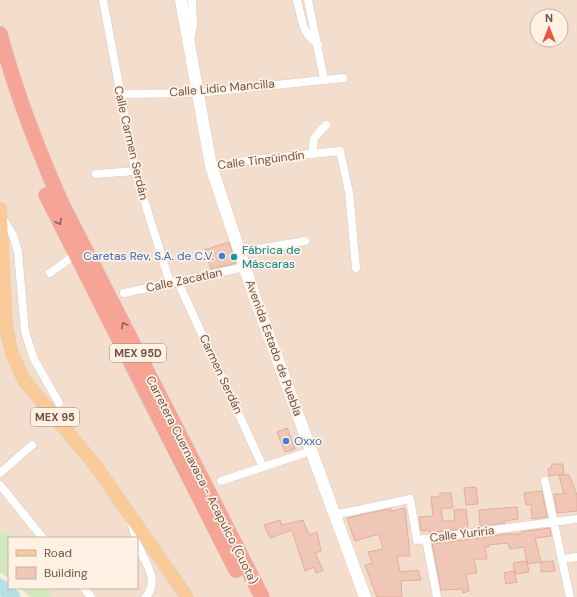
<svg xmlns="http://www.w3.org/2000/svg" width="577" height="597" viewBox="0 0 577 597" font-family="'DM Sans',sans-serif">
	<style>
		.residential { fill: #f3dece; fill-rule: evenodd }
		.green { fill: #d4e8be }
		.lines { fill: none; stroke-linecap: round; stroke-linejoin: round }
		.river { stroke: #b4e2e4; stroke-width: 15 }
		.building { fill: #f0c7b7; stroke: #e2ac98 }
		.street-casing { stroke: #dfc8bb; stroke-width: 9 }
		.secondary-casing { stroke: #e6cbbc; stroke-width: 13 }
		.primary-casing { stroke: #d7cfcc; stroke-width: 14 }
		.highway-casing { stroke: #d7cfcc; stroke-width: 16 }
		.street { stroke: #fff; stroke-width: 8 }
		.secondary { stroke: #fff; stroke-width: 12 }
		.primary { stroke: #faca98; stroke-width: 13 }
		.highway { stroke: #f5a496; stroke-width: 15 }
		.oneway { stroke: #8b6258 }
		.shop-dot { fill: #3f7fe0; stroke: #fff2e4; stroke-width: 1.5 }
		.culture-dot { fill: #0f9aa8; stroke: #fff2e4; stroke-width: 1.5 }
		.labels { text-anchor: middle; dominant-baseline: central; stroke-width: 3.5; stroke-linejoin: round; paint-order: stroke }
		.shield { fill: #fff2e4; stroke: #9c8277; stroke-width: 1 }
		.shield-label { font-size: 11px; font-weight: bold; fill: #715248 }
		.street-label { font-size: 12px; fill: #715248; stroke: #fff2e4 }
		.culture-label { font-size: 12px; fill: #0d838f; stroke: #fff2e4; text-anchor: start }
		.shop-label { font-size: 12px; fill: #366cbe; stroke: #fff2e4; text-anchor: end }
	</style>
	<rect width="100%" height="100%" fill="#fbeddf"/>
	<!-- residential -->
	<path class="residential" d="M0 0H577V597H49L53 593 49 588H137V538H11L6 530 0 535ZM537 16H561V40H537Z"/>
	<!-- green -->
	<path class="green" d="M6 530 11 538H9V579L0 572V535Z
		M20 588H49L53 593 49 597H30Z"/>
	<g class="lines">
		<!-- river -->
		<path class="river" d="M0 586 13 597"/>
	</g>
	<!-- building -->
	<path class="building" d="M229 242 236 263 211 269 204 250Z
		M287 428 295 449 285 452 277 432Z
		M552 464H563L564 474 549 476 548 469 551 468Z
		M559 475H569L577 495V511L557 513 554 494H564Z
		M476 487 478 504 466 505 464 488Z
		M542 491 547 517 532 519 531 504 526 505 524 493Z
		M440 493H451L453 508H441L443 521H455L454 510 466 509 468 528 429 533V530L421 531 419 517 433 516 431 497H440Z
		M517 507 518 519 504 521 505 523 480 526 479 510Z
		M405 508 410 556H397L400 572 418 570 421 580 401 581 402 597H377L365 565 372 563 368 552 383 549 379 534 355 541 347 518 388 509H391V511Z
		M280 520 282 525 303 520 309 535 317 532 321 551 315 553 323 570 316 573 314 567 305 571 292 530 270 538 264 525Z
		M550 528 551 536 535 538 541 562 527 564 524 547 510 549 508 543 488 545 489 547H485L487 559H474L477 573 466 574 469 591 463 593 462 589 441 590 432 544 507 534H521V532Z
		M527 561 529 572 515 574 513 563Z
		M553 561 555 571 541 572V562Z
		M514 571 517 582 506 584 504 573Z"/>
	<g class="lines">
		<!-- street casing -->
		<g class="street-casing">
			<path id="street" d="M103 0 135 171 170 283
				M297 0C302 18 301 33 318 44
				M308 0 324 79
				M190 40 193 26 192 0
				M120 94 198 93 343 78
				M312 154 314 138 326 125
				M211 166 260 159 340 151 349 192 356 268
				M96 174 135 171
				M2 217 13 235 18 252 25 332 34 359 59 403
				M240 252 305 241
				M50 273 68 260 75 252
				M178 282 263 467
				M124 293 245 267
				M0 473 32 445
				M221 481 311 451
				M545 481 570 597
				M0 485 43 538
				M334 515 410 499 417 540 577 519
				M131 522 136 538
				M426 539 437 597
				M137 542C143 562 161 578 146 597
				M562 559 577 557
				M84 588 91 597"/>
		</g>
		<!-- secondary casing -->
		<g class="secondary-casing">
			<path id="secondary" d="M181 0 211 166 255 298 365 597"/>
		</g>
		<!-- primary casing -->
		<g class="primary-casing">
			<path id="primary" d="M0 209 6 327 12 354 24 380 95 465 187 597"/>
		</g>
		<!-- highway casing -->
		<g class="highway-casing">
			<path id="highway" d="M0 34C16 93 37 148 62 204L262 597
				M46 195 236 570"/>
		</g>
		<!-- street -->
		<use href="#street" class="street"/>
		<!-- secondary -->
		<use href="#secondary" class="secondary"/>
		<!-- primary -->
		<use href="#primary" class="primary"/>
		<!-- highway -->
		<use href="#highway" class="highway"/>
	</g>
	<!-- one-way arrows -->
	<defs><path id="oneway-chevron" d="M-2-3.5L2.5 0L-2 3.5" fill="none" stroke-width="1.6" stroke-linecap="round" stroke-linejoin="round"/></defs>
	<g class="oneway">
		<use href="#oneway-chevron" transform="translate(59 222) rotate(63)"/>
		<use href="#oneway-chevron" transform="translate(124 325) rotate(-117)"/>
	</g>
	<!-- markers -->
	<g class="shop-dot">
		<circle cx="222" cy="256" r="4"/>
		<circle cx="286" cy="441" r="4"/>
	</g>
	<circle class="culture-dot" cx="234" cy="257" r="4"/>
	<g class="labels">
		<!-- shield labels -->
		<g class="shield">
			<rect x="110" y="344" width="56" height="18" rx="3"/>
			<rect x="31" y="408" width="48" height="18" rx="3"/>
		</g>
		<g class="shield-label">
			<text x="138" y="353">MEX 95D</text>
			<text x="55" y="417">MEX 95</text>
		</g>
		<!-- street labels -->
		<g class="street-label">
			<text transform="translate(222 88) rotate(-5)">Calle Lidio Mancilla</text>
			<text transform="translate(131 143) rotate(77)">Calle Carmen Serdán</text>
			<text transform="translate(261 160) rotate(-7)">Calle Tingüindín</text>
			<text transform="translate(184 280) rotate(-12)">Calle Zacatlan</text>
			<text transform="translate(274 348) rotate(70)">Avenida Estado de Puebla</text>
			<text transform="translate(221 374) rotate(65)">Carmen Serdán</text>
			<text transform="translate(202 480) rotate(63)">Carretera Cuernavaca - Acapulco (Cuota)</text>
			<text transform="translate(462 534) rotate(-7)">Calle Yuriria</text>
		</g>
		<!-- culture labels -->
		<g class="culture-label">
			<text x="242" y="250">Fábrica de<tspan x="242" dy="14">Máscaras</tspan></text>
		</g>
		<!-- shop labels -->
		<g class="shop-label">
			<text x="214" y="256">Caretas Rev, S.A. de C.V.</text>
			<text x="294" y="441" text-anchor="start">Oxxo</text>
		</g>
	</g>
	<!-- legend -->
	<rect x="8" y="537" width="130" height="52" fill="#fff2e4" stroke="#c6b2a6"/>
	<rect x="16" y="550" width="20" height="6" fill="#faca98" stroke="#c6b2a6"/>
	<text x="44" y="557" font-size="12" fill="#715248">Road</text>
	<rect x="16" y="567" width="20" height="12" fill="#f0c7b7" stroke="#c6b2a6"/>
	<text x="44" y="577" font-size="12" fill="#715248">Building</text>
	<!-- north arrow -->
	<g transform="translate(549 28)"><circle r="19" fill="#fff2e4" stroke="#c6b2a6"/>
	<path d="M0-3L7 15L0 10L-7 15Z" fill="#e45745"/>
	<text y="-6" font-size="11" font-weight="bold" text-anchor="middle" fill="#715248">N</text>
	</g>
</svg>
